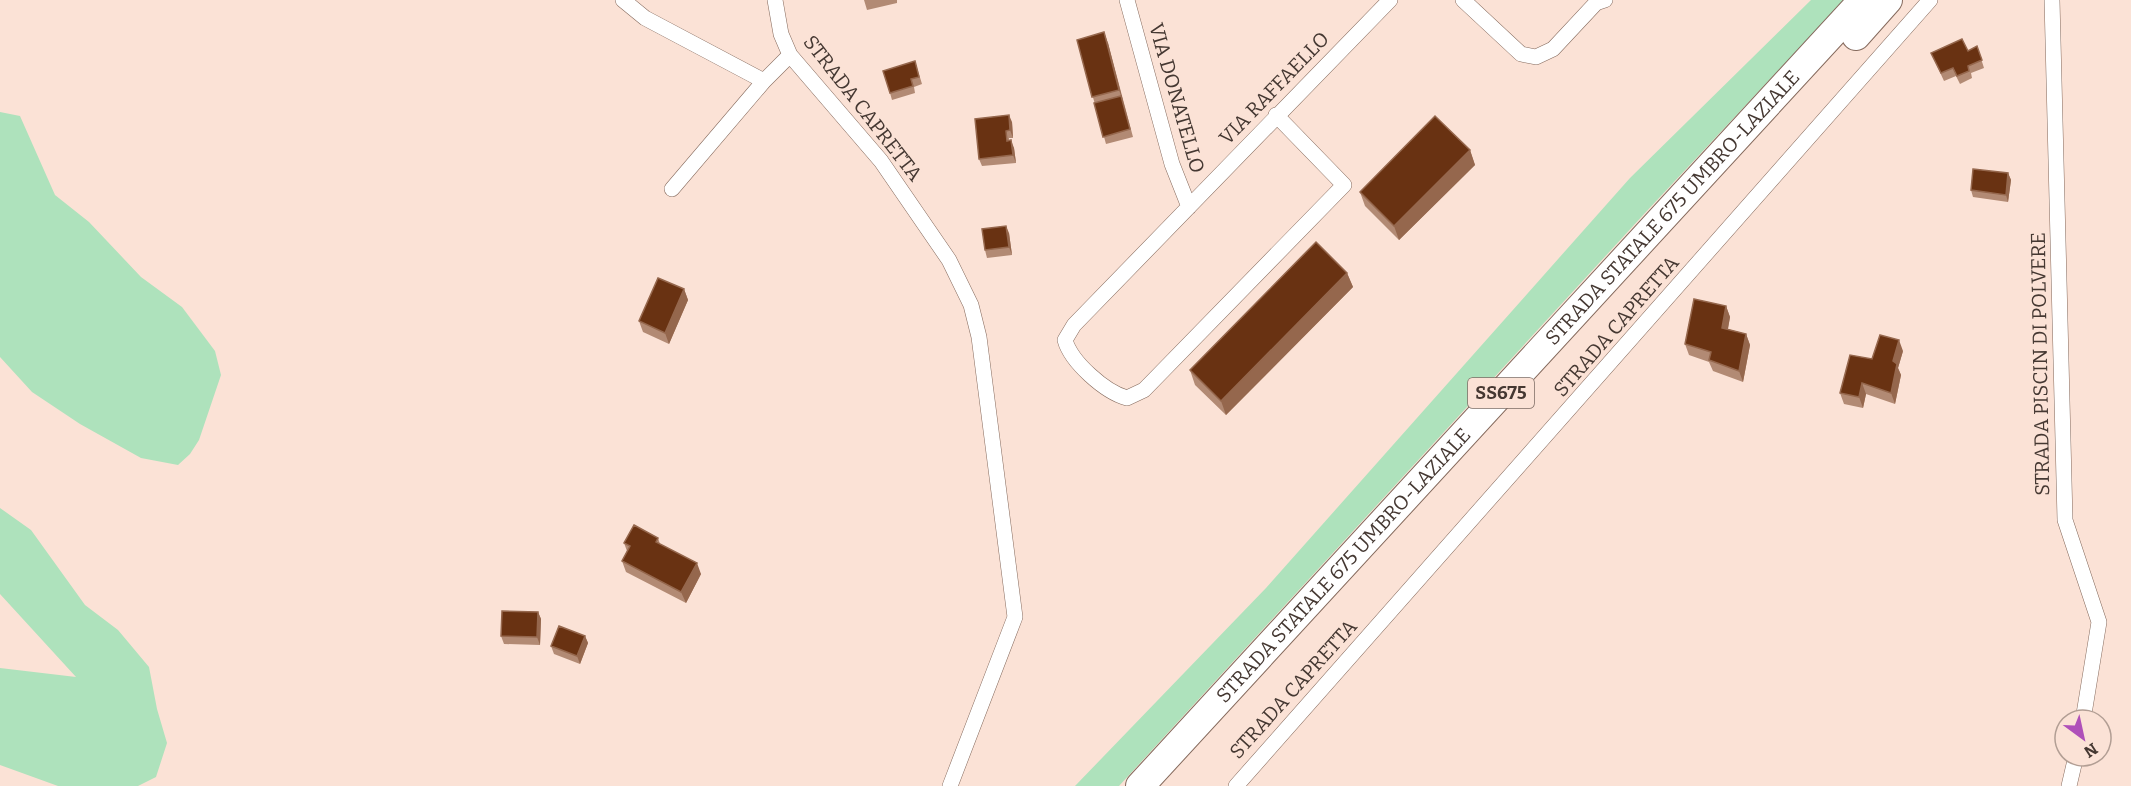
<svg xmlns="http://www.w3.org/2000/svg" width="2131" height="786" viewBox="0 0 2131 786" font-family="Bitter,serif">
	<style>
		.green { fill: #aee2bc }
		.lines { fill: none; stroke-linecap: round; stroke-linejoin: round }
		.street-casing { stroke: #856a5d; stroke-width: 16 }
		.highway-casing { stroke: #856a5d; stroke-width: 30 }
		.street { stroke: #fff; stroke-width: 15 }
		.highway { stroke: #fff; stroke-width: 28 }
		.wall { fill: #b28a74 }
		.shaded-wall { fill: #95674d }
		.building { fill: #693212; stroke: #95674d; stroke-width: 1.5 }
		.labels { text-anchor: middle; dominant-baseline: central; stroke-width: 6; stroke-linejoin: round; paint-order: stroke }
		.shield { fill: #fbe2d6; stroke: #7c6b63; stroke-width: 1.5 }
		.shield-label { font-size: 18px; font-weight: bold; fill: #453832 }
		.street-label { font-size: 20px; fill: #453832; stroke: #fbe2d6 }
	</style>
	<rect width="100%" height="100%" fill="#fbe2d6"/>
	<!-- green -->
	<path class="green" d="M1811 0H1844L1645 213 1119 786H1075L1266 588 1630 178Z
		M0 112 20 116 55 195 89 222 141 277 182 307 215 351 221 375 199 440 190 454 178 465 141 458 80 424 32 392 0 357Z
		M0 508 31 530 85 605 118 630 149 667 157 709 167 743 156 777 138 786H58L0 765V668L76 677 0 594Z"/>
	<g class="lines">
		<!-- street casing -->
		<g class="street-casing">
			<path id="street" d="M623 0 645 18 764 81
				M775 0 781 34 790 55 881 161 949 260 971 305 979 337 1015 617 950 786
				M1127 0 1172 164 1189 207
				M1463 0 1521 54 1536 57 1553 49 1596 3 1605 0
				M2052 0 2065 520 2099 622 2083 720
				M1276 115 1344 185 1144 390 1127 398C1105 392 1071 362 1065 340L1074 325 1390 0
				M672 189 764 81 790 55
				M1236 786 1930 0
				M2069 786 2076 756"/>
		</g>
		<!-- highway casing -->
		<g class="highway-casing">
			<g id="highway">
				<path d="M1856 36 1888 0"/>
				<path id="s1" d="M1140 786 1863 0"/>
			</g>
		</g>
		<!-- street -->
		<use href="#street" class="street"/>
		<!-- highway -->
		<use href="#highway" class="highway"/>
	</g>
	<!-- wall -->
	<path class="wall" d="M864 0H897V3L867 10Z
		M1077 40 1108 43 1133 137 1106 144Z
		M1977 46 1984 68 1971 73 1972 78 1960 84 1956 76 1944 81 1931 53 1968 51Z
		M915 61 922 84 914 87 915 93 892 100 890 93Z
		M1012 122 1013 138H1009V141L1014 148 1016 163 982 166 979 159Z
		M1470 150 1475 165 1399 240 1365 206 1360 192Z
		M2008 173 2011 180 2008 202 1973 197 1971 190Z
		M1009 233 1012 255 987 258 985 250Z
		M1347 273 1353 287 1226 415 1195 385 1190 370Z
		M684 289 688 300 669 344 643 332 639 321Z
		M1726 306 1730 317 1728 329 1746 334 1750 345 1743 382 1713 371 1709 362 1689 355 1685 344Z
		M1903 351 1898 368 1901 375 1895 404 1866 394 1863 408 1844 404 1840 393Z
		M658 538 660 544 701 574 686 603 626 572 622 561 627 551 624 543Z
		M538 612 541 619 540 645 504 644 501 636Z
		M585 636 588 643 580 664 554 654 551 646Z"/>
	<!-- shaded-wall -->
	<path class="shaded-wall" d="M1104 32 1108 43 1123 101 1119 90Z
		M1009 115 1012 122 1013 138 1010 130Z
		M1011 140 1014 148 1016 163 1013 155Z
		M1470 150 1475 165 1399 240 1394 226Z
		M2008 173 2011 180 2008 202 2006 195Z
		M1006 226 1009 233 1012 255 1009 247Z
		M1347 273 1353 287 1226 415 1221 401Z
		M684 289 688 300 669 344 665 333Z
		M1726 306 1730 317 1726 339 1722 328Z
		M1746 334 1750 345 1743 382 1739 371Z
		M1899 340 1903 351 1898 368 1901 375 1895 404 1891 393 1893 361Z
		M1862 383 1866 394 1863 408 1859 397Z
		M697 563 701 574 686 603 681 592Z
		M538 612 541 619 540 645 537 637Z
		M585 636 588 643 580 664 577 656Z"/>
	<!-- building -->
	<path class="building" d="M1104 32 1119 90 1092 97 1077 40Z
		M1962 39 1968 51 1977 46 1982 60 1968 66 1969 71 1957 76 1953 68 1941 73 1931 53Z
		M915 61 919 77 911 79 913 86 890 93 883 71Z
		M1121 96 1130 129 1103 137 1094 103Z
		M1009 115 1010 130 1006 131 1007 141 1011 140 1013 155 979 159 975 119Z
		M1435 116 1470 150 1394 226 1360 192Z
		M1973 169 2008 173 2006 195 1971 190Z
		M1006 226 1009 247 985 250 982 229Z
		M1316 242 1347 273 1221 401 1190 370Z
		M658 278 684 289 665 333 639 321Z
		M1694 299 1726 306 1722 328 1746 334 1739 371 1709 360 1711 352 1685 344Z
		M1880 335 1899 340 1893 361 1897 364 1891 393 1862 383 1859 397 1840 393 1850 355 1872 359Z
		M634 525 658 538 656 542 697 563 681 592 622 561 630 546 624 543Z
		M502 611 538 612 537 637 501 636Z
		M559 626 585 636 577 656 551 646Z"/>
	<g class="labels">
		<!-- shield labels -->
		<rect class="shield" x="1468" y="378" width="66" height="30" rx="4.5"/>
		<g class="shield-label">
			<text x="1501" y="393">SS675</text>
		</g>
		<!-- street labels -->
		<g class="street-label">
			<text transform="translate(1274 88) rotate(-46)">VIA RAFFAELLO</text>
			<text transform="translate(1177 98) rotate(74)">VIA DONATELLO</text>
			<text transform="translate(863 108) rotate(52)">STRADA CAPRETTA</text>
			<text stroke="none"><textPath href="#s1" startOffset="786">STRADA STATALE 675 UMBRO-LAZIALE</textPath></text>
			<text transform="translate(1616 326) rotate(-49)">STRADA CAPRETTA</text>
			<text transform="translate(2040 364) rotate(-91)">STRADA PISCIN DI POLVERE</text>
			<text stroke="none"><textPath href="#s1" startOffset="300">STRADA STATALE 675 UMBRO-LAZIALE</textPath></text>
			<text transform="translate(1293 689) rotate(-48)">STRADA CAPRETTA</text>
		</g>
	</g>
	<!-- north arrow -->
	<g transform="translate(2083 738) rotate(147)"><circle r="28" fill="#fbe2d6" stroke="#b29e94" stroke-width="1.5"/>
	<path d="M0-4.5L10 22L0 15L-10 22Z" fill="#af50b9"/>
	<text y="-9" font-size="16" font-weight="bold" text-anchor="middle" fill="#453832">N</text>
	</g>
</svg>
